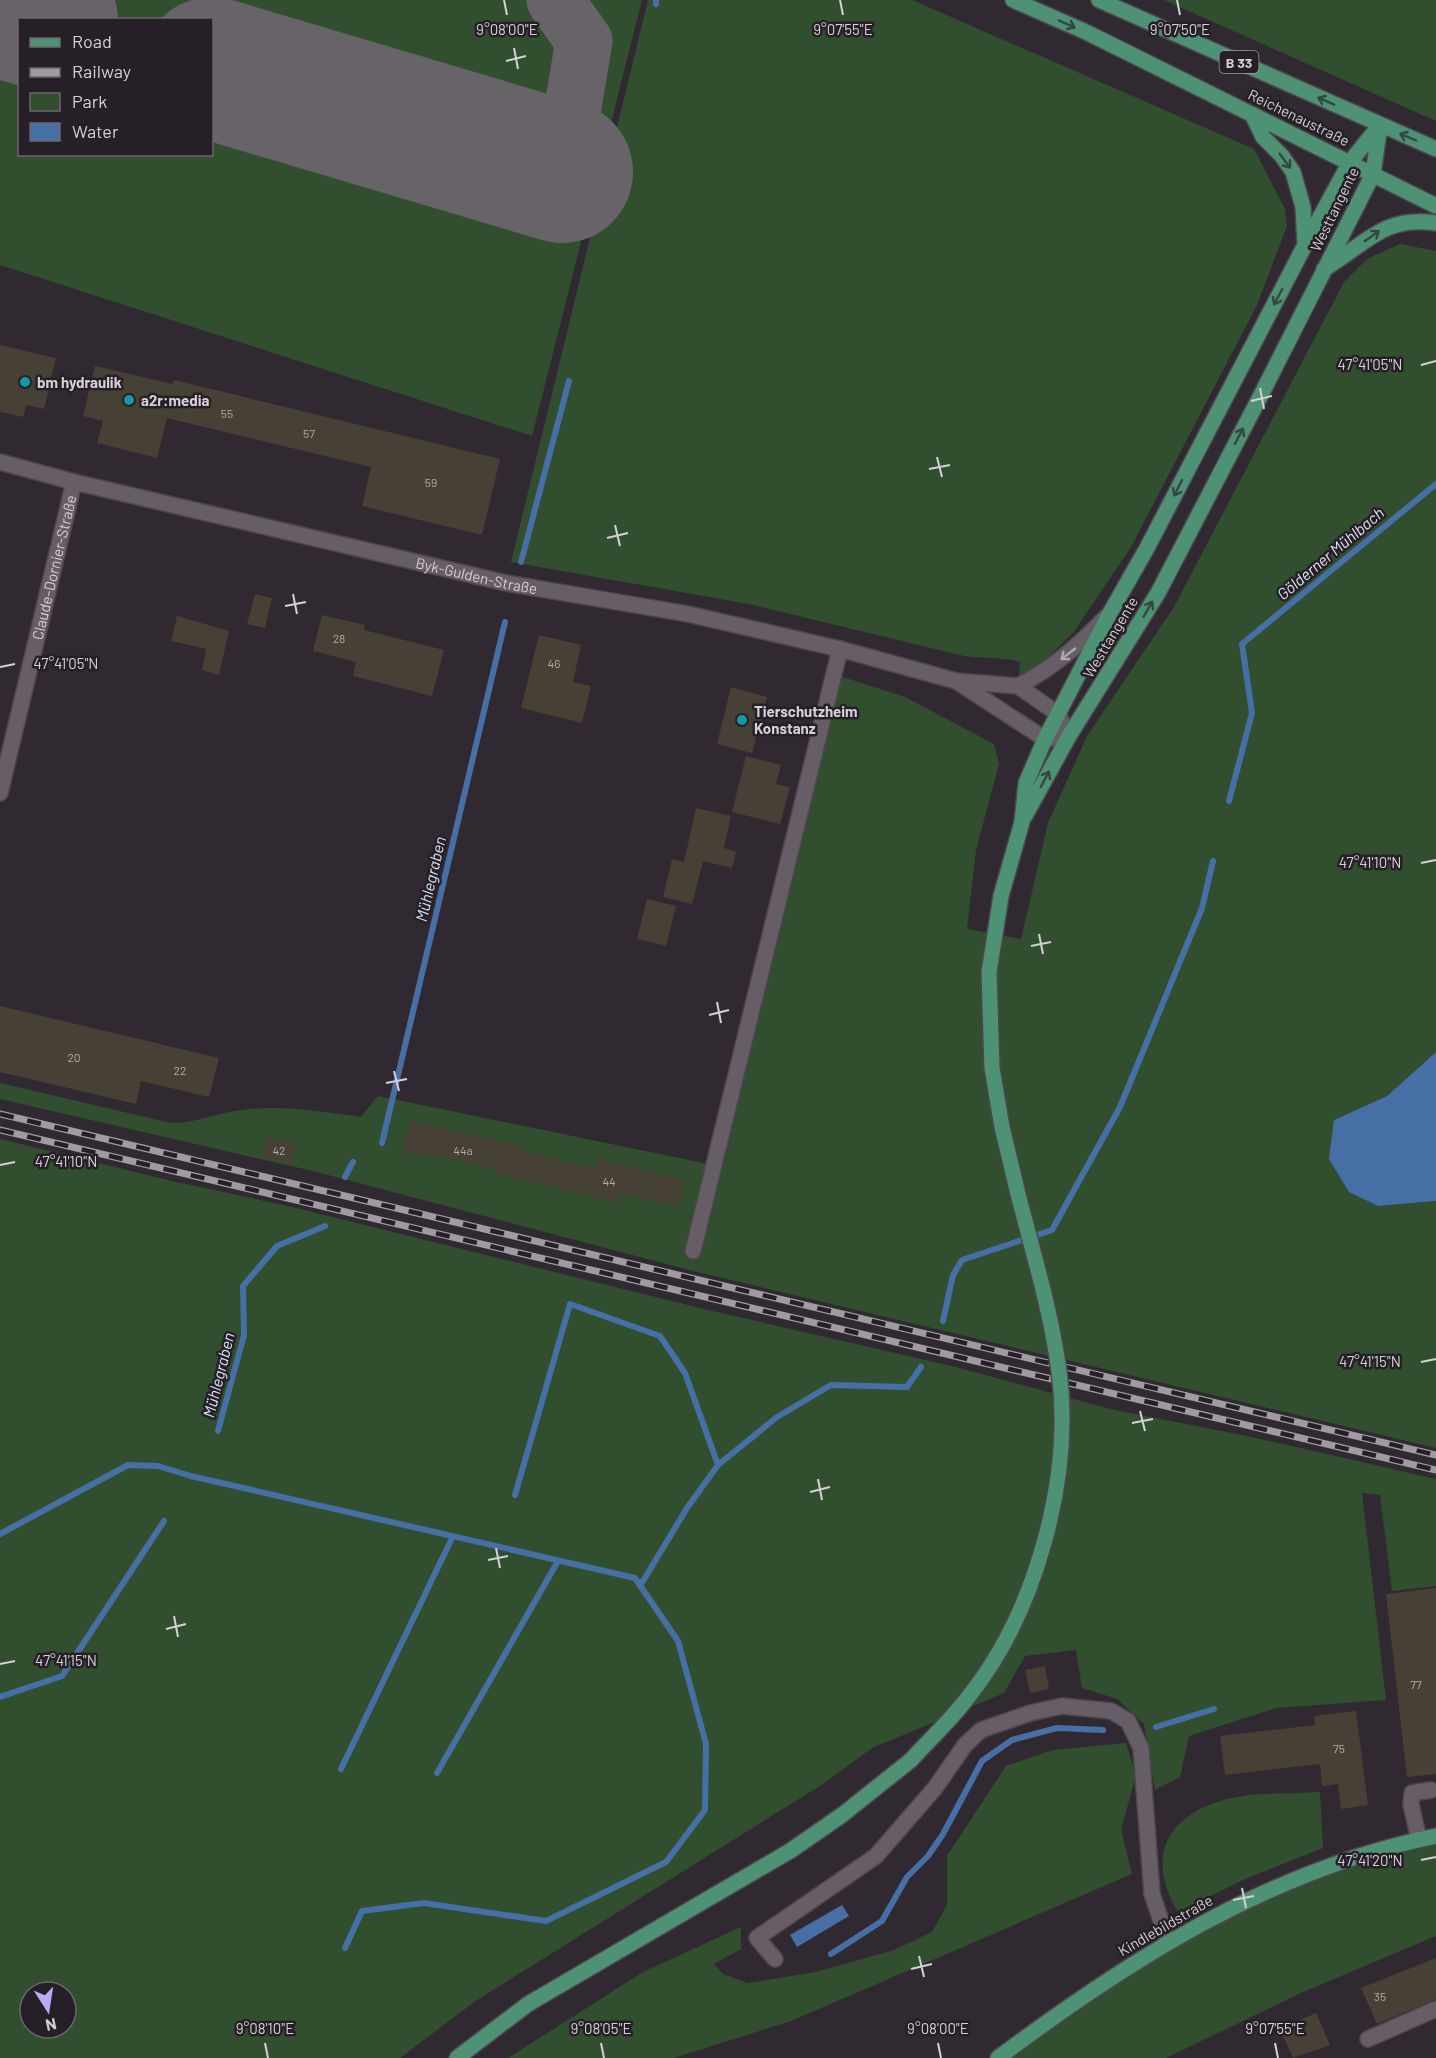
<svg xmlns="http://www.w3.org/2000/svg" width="1436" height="2058" viewBox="0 0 1436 2058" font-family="Barlow,sans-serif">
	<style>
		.green { fill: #314f2f; fill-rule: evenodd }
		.water { fill: #456fa5 }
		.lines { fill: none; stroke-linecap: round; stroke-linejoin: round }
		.stream { stroke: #456fa5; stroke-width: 6 }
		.taxiway { stroke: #686269; stroke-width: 57 }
		.runway { stroke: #686269; stroke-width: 142 }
		.building { fill: #474035 }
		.minor-casing { stroke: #4d464e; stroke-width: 18 }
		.major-casing { stroke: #4d464e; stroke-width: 18 }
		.minor { stroke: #675d67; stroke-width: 15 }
		.major { stroke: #4d9275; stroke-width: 15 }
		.rail-casing { stroke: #a09aa1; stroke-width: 7 }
		.rail { stroke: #271f27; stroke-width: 4.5; stroke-dasharray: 14; stroke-linecap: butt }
		.major-bridge-casing { stroke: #4d464e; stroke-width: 18; stroke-linecap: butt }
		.major-bridge { stroke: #4d9275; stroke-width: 15 }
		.oneway { stroke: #344742 }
		.oneway2 { stroke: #aea8af }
		.ticks { fill: none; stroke: #d5d0d6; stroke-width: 2 }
		.culture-dot { fill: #0f9aa8; stroke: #271f27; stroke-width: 2 }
		.labels { text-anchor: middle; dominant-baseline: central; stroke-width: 5; stroke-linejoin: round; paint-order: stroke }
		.number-label { font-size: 12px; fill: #b2acae }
		.shield { fill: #271f27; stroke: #a19ba2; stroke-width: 1.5 }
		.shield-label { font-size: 14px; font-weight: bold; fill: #d5d0d6 }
		.street-label { font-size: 15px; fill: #d5d0d6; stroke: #271f27 }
		.poi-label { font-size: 15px; font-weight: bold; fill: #d5d0d6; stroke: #271f27; text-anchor: start }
		.water-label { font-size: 16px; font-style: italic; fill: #d9e5f5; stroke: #271f27 }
		.ticks-label { font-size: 15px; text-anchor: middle; fill: #d5d0d6; stroke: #271f27; stroke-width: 5; stroke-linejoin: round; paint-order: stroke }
	</style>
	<rect width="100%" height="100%" fill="#312931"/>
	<!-- green -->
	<path class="green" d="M0 0H642L532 436 0 265ZM20 20H212V154H20Z
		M648 0H912L1254 149 1285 209 1287 226 1257 305 1131 547 1073 633 1018 686 1020 662C1013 658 977 658 964 656L749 604 511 562Z
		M1164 0H1436V121Z
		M1400 244 1436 251V1052L1387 1096 1334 1120 1378 1206 1436 1201V1448L689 1270 313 1171 0 1099V1083L171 1123C194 1123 212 1115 235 1111 277 1104 318 1111 361 1117L378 1096 723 1167 840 676 905 697 994 744 999 764 976 850 967 929 1021 939 1048 823 1087 736 1174 607 1344 282 1367 259Z
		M0 1139 172 1181 288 1206 708 1310 956 1367 1110 1409 1252 1437 1436 1479V1586L1392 1591 1380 1495 1362 1493 1386 1700 1276 1708 1189 1736 1180 1777 1155 1790 1144 1724 1117 1699 1082 1688 1076 1650 1025 1656 1004 1693 872 1748 823 1784 477 2000 400 2058H0ZM30 1992H66V2028H30Z
		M1126 1743 1136 1776 1121 1829 1132 1874 791 2021 674 2058H508L643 1972 741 1927V1949L714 1964 723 1974 748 1983 816 1972 894 1950 932 1932 947 1905V1856L1006 1766 1053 1750Z
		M1320 1792 1323 1848 1245 1879 1178 1912C1145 1857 1166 1815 1227 1799 1254 1792 1292 1794 1320 1792Z
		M1436 1836V1936L1303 1992 1166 2058H998L1227 1910Z"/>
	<!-- water -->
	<path class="water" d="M1436 1052V1201L1378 1206 1349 1192 1329 1159 1334 1120 1387 1096Z
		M842 1905 849 1916 797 1947 790 1935Z"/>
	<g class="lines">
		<!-- stream -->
		<path class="stream" d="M656 4V0
			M521 562 569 381
			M1229 801 1252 713 1242 644 1436 484
			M382 1143 505 622
			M345 1177 353 1162
			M943 1321 953 1275 962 1260 1052 1230 1120 1107 1202 908 1213 861
			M218 1431 244 1335 243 1286 277 1246 325 1226
			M515 1495 570 1304 660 1336 685 1373 718 1465
			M0 1534 128 1465 158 1466 191 1476 635 1578 678 1641 706 1744 705 1810 666 1862 546 1921 424 1903 362 1911 345 1948
			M640 1586 687 1508 718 1465 777 1417 831 1385 907 1387 921 1367
			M0 1697 62 1676 164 1521
			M1156 1727 1214 1709
			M341 1769 453 1536
			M437 1773 558 1561
			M831 1954 882 1921 907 1877 928 1856 943 1834 982 1761 1012 1740 1057 1728 1103 1730"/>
		<!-- taxiway -->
		<path class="taxiway" d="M555 0 584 41 562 172"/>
		<!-- runway -->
		<path class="runway" d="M0 6 47 20
			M212 68 562 172"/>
	</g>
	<!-- building -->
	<path class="building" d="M0 345 56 358 44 409 26 405 23 417 0 412Z
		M95 366 173 384 174 380 500 459 482 535 362 506 371 467 167 418 157 458 97 443 103 421 83 416Z
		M255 594 272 598 265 628 247 624Z
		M322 615 365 625 364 630 444 650 432 696 353 676 356 662 313 651Z
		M177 616 229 631 219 675 202 670 206 649 171 641Z
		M539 635 581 645 573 682 591 686 582 723 521 708Z
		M731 687 767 697 752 753 717 744Z
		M746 756 781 765 776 784 790 787 780 824 732 812Z
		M696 808 731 816 724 848 736 852 732 868 703 861 692 904 663 897 672 859 684 862Z
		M647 899 676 906 666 946 637 939Z
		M0 1006 219 1058 209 1097 141 1081 136 1104 0 1072Z
		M410 1120 524 1147 523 1151 594 1168 596 1158 685 1180 678 1207 622 1193 619 1203 494 1173 495 1169 427 1153 426 1157 403 1152Z
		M266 1136 297 1144 292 1164 261 1156Z
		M1436 1588V1774L1407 1777 1386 1594Z
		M1045 1666 1049 1689 1030 1693 1025 1670Z
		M1356 1711 1368 1805 1341 1809 1338 1784 1322 1786 1320 1764 1225 1775 1220 1736 1315 1725 1314 1716Z
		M1436 1958V1999L1377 2024 1361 1988Z
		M1316 2013 1330 2045 1293 2058 1280 2029Z"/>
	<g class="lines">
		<!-- minor casing -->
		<g class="minor-casing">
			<g id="minor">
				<path id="s1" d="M0 462 74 482 506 583 688 614 840 649 956 681 1018 686 1058 714 1069 736 1045 739 956 681"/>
				<path d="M1018 686C1053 668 1079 645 1106 617"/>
				<path id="s2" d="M0 793 74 482"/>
				<path d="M693 1251 840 649"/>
				<path d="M1419 1840 1411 1804 1412 1793 1431 1790"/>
				<path d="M775 1959 757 1938 876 1856 935 1788 965 1745 981 1730 1030 1713 1062 1706 1111 1711 1128 1721 1141 1748 1152 1894 1168 1941"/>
				<path d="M1368 2039 1436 2009"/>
			</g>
		</g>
		<!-- major casing -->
		<g class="major-casing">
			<path id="major" d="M1013 0 1086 32 1436 206
				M1099 0 1436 149
				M1252 114 1263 137 1282 156 1293 172 1303 207 1305 245
				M1324 269C1365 245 1383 215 1436 223
				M1025 816 1069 736 1158 593 1262 393 1373 174 1380 125
				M1018 1194 1002 1127 992 1068 989 972 1001 896 1022 822 1026 783 1045 739 1110 613 1147 548 1305 245 1350 162 1380 125
				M457 2058 528 2004 790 1851 842 1815 911 1760
				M998 2058C1130 1959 1272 1869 1436 1836"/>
		</g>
		<!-- minor -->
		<use href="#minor" class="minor"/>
		<!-- major -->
		<use href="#major" class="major"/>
		<!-- rail casing -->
		<g class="rail-casing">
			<path id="rail" d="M0 1114 1436 1455
				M0 1130 1436 1470"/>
		</g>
		<!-- rail -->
		<use href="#rail" class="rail"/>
		<!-- major-bridge casing -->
		<g class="major-bridge-casing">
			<path id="major-bridge" d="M911 1760C930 1739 952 1719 969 1696 1036 1612 1073 1477 1059 1371 1051 1311 1033 1253 1018 1194"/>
		</g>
		<!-- major-bridge -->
		<use href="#major-bridge" class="major-bridge"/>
	</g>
	<!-- one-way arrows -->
	<defs><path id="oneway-shaft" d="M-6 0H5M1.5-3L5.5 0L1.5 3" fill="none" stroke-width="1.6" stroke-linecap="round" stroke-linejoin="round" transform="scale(1.5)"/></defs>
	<g class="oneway">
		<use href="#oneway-shaft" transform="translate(1067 24) rotate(24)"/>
		<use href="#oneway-shaft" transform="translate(1326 101) rotate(-156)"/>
		<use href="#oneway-shaft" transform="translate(1408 137) rotate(-157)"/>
		<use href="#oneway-shaft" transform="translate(1285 161) rotate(53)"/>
		<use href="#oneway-shaft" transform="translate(1372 236) rotate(-35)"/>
		<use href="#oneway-shaft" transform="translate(1278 297) rotate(118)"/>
		<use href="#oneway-shaft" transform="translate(1239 436) rotate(-62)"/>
		<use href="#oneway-shaft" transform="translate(1178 488) rotate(117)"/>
		<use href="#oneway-shaft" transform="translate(1148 609) rotate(-60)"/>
		<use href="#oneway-shaft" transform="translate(1045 779) rotate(-62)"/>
	</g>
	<use class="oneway2" href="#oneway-shaft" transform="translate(1068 654) rotate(142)"/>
	<!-- ticks -->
	<path class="ticks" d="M504 0 507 15M840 0 843 15M1177 0 1180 15M514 48 518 69M506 61 526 56M1421 365 1436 361M1260 388 1264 409M1251 401 1272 396M937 457 942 477M929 469 950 465M615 525 620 546M607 538 628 533M293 594 297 614M285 606 306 602M0 667 15 664M1421 863 1436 860M1039 934 1043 954M1031 946 1051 942M717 1002 721 1023M709 1015 729 1010M394 1071 399 1091M386 1083 407 1079M0 1165 15 1162M1421 1362 1436 1359M1140 1411 1145 1431M1132 1423 1153 1419M818 1479 822 1500M810 1492 830 1487M496 1548 500 1568M488 1560 508 1556M174 1616 178 1637M166 1629 186 1624M0 1664 15 1661M1421 1860 1436 1857M1242 1888 1246 1908M1233 1900 1254 1896M919 1956 924 1977M911 1969 932 1964M265 2043 268 2058M601 2043 604 2058M938 2043 941 2058M1275 2043 1278 2058"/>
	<!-- markers -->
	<g class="culture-dot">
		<circle cx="25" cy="382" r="6"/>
		<circle cx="129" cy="400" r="6"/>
		<circle cx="742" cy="720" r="6"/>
	</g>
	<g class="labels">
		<!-- number labels -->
		<g class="number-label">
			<text x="227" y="413">55</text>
			<text x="309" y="433">57</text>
			<text x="431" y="482">59</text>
			<text x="339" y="638">28</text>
			<text x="554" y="663">46</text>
			<text x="74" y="1057">20</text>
			<text x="180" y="1070">22</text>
			<text x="279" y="1150">42</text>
			<text x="463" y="1150">44a</text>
			<text x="609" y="1181">44</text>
			<text x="1416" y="1684">77</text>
			<text x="1339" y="1748">75</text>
			<text x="1380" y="1996">35</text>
		</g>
		<!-- shield labels -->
		<rect class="shield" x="1219.5" y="51" width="39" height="22" rx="4.5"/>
		<g class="shield-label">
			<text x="1239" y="62">B 33</text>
		</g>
		<!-- street labels -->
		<g class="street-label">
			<text transform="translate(1299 117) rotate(26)">Reichenaustraße</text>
			<text transform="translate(1334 209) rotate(-64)">Westtangente</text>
			<text stroke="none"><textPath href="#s2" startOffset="232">Claude-Dornier-Straße</textPath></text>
			<text stroke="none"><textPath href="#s1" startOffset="490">Byk-Gulden-Straße</textPath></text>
			<text transform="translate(1110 637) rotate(-59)">Westtangente</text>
			<text transform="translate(1165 1925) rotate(-30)">Kindlebildstraße</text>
		</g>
		<!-- poi labels -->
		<g class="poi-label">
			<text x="37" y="382">bm hydraulik</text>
			<text x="141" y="400">a2r:media</text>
			<text x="754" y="711">Tierschutzheim<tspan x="754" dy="17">Konstanz</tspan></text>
		</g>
		<!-- water labels -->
		<g class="water-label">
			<text transform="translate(1330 553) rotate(-40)">Gölderner Mühlbach</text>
			<text transform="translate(430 879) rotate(-77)">Mühlegraben</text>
			<text transform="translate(218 1375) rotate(-76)">Mühlegraben</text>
		</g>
	</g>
	<g class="ticks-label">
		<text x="507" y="35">9°08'00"E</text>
		<text x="843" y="35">9°07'55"E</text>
		<text x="1180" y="35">9°07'50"E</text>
		<text x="1370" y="370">47°41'05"N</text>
		<text x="66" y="669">47°41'05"N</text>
		<text x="1370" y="868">47°41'10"N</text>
		<text x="66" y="1167">47°41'10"N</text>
		<text x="1370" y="1367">47°41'15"N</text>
		<text x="66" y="1666">47°41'15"N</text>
		<text x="1370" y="1866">47°41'20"N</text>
		<text x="265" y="2034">9°08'10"E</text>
		<text x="601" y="2034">9°08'05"E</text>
		<text x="938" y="2034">9°08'00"E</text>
		<text x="1275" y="2034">9°07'55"E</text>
	</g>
	<!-- legend -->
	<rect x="18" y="18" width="195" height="138" fill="#271f27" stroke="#6d666d" stroke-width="1.5"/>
	<rect x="30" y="38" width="30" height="9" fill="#4d9275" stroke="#6d666d" stroke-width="1.5"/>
	<text x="72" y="48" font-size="18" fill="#d5d0d6">Road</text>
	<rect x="30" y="68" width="30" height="9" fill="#a09aa1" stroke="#6d666d" stroke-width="1.5"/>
	<text x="72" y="78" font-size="18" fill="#d5d0d6">Railway</text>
	<rect x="30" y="93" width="30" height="18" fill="#314f2f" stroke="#6d666d" stroke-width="1.5"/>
	<text x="72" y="108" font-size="18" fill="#d5d0d6">Park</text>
	<rect x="30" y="123" width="30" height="18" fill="#456fa5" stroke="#6d666d" stroke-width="1.5"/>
	<text x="72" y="138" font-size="18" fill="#d5d0d6">Water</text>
	<!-- north arrow -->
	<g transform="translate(48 2010) rotate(168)"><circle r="28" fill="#271f27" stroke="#6d666d" stroke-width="1.5"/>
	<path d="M0-4.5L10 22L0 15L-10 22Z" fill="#b8abf7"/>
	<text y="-9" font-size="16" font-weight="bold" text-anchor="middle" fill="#d5d0d6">N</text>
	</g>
</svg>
